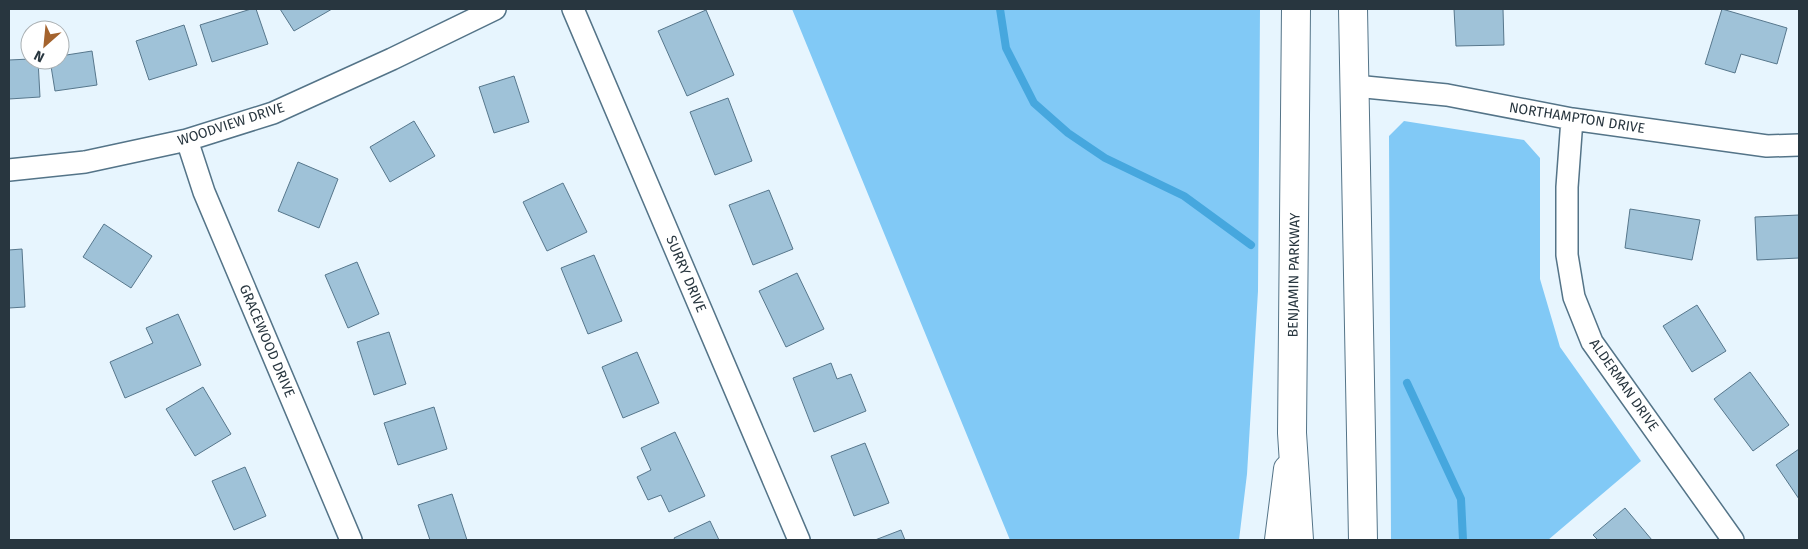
<svg xmlns="http://www.w3.org/2000/svg" width="1808" height="549" viewBox="0 0 1808 549" font-family="'Fira Sans',sans-serif">
	<style>
		.forest { fill: #81c9f6 }
		.lines { fill: none; stroke-linecap: round; stroke-linejoin: round }
		.stream { stroke: #46a7de; stroke-width: 8 }
		.building { fill: #9fc2d8; stroke: #57778c }
		.minor-casing { stroke: #547488; stroke-width: 24 }
		.primary-casing { stroke: #547488; stroke-width: 30 }
		.trunk-casing { stroke: #547488; stroke-width: 30 }
		.minor { stroke: #fff; stroke-width: 21 }
		.primary { stroke: #fff; stroke-width: 28 }
		.trunk { stroke: #fff; stroke-width: 28 }
		.labels { text-anchor: middle; dominant-baseline: central; stroke-width: 4; stroke-linejoin: round; paint-order: stroke }
		.street-label { font-size: 14px; fill: #28363f; stroke: #fff }
	</style>
	<rect width="100%" height="100%" fill="#e7f5fe"/>
	<!-- forest -->
	<path class="forest" d="M792 9H1260L1258 291 1247 474 1239 540H1010Z
		M1404 121 1524 140 1540 158V279L1560 347 1641 461 1548 540H1391L1389 136Z"/>
	<g class="lines">
		<!-- stream -->
		<path class="stream" d="M1000 9 1006 48 1034 103 1068 133 1105 158 1184 196 1251 245
			M1407 383 1461 499 1463 540"/>
	</g>
	<!-- building -->
	<path class="building" d="M251 9H256L268 44 212 62 200 25Z
		M280 9H332L294 31Z
		M1454 9H1503L1504 45 1456 46Z
		M1722 9 1787 28 1777 64 1741 54 1735 73 1705 64Z
		M706 10 734 75 687 96 658 31Z
		M184 25 197 65 149 80 136 41Z
		M92 51 97 85 55 91 50 60H60V56Z
		M30 59 38 60 40 97 9 99V60Z
		M514 76 529 122 494 133 479 87Z
		M728 98 752 161 715 175 690 112Z
		M414 121 435 156 390 182 370 147Z
		M298 162 338 179 319 228 278 211Z
		M563 183 587 232 547 251 523 202Z
		M769 190 793 249 753 265 729 205Z
		M1630 209 1700 220 1692 260 1625 248Z
		M1799 215V258L1757 260 1755 217Z
		M104 224 152 256 131 288 83 257Z
		M22 249 25 307 9 308V250Z
		M594 255 622 321 588 334 561 268Z
		M357 262 379 314 348 328 325 275Z
		M797 273 824 329 786 347 759 291Z
		M1697 305 1726 351 1692 372 1663 326Z
		M178 314 201 365 125 398 110 362 153 343 146 328Z
		M389 332 406 384 374 395 357 342Z
		M637 352 659 403 623 418 602 367Z
		M831 363 837 379 851 374 866 411 814 432 793 378Z
		M1750 372 1789 425 1753 451 1714 399Z
		M203 387 231 434 195 456 166 409Z
		M434 407 447 449 398 465 384 423Z
		M675 432 705 496 669 512 661 495 648 500 637 477 651 470 641 448Z
		M865 443 889 503 854 516 831 456Z
		M1799 449V499L1776 465Z
		M245 467 266 516 234 530 212 481Z
		M452 494 467 540H430L418 505Z
		M1625 508 1652 540H1598L1593 535Z
		M710 521 719 540H675L674 538Z
		M901 530 905 540H875Z"/>
	<g class="lines">
		<!-- minor casing -->
		<g class="minor-casing">
			<path id="minor" d="M573 9 799 540
				M1355 86 1447 95 1572 119 1767 146 1799 145
				M1572 119 1567 187V255L1574 297 1592 342 1733 540
				M187 140 204 192 351 540
				M9 170 85 162 187 140 273 113 392 59 495 9"/>
		</g>
		<!-- primary casing -->
		<g class="primary-casing">
			<path id="primary" d="M1279 540 1288 469"/>
		</g>
		<!-- trunk casing -->
		<g class="trunk-casing">
			<path id="trunk" d="M1296 9 1292 433 1299 540
				M1353 9 1363 540"/>
		</g>
		<!-- minor -->
		<use href="#minor" class="minor"/>
		<!-- primary -->
		<use href="#primary" class="primary"/>
		<!-- trunk -->
		<use href="#trunk" class="trunk"/>
	</g>
	<g class="labels">
		<!-- street labels -->
		<g class="street-label">
			<text transform="translate(1577 118) rotate(9)">NORTHAMPTON DRIVE</text>
			<text transform="translate(231 124) rotate(-18)">WOODVIEW DRIVE</text>
			<text transform="translate(686 274) rotate(67)">SURRY DRIVE</text>
			<text transform="translate(1294 275) rotate(-89)">BENJAMIN PARKWAY</text>
			<text transform="translate(267 341) rotate(67)">GRACEWOOD DRIVE</text>
			<text transform="translate(1624 385) rotate(55)">ALDERMAN DRIVE</text>
		</g>
	</g>
	<!-- border -->
	<rect width="1808" height="549" fill="none" stroke="#28363f" stroke-width="20"/>
	<!-- north arrow -->
	<g transform="translate(45 45) rotate(207)"><circle r="24" fill="#ffffff" stroke="#a9afb2"/>
	<path d="M0-4L9 19L0 12L-9 19Z" fill="#a4632e"/>
	<text y="-8" font-size="14" font-weight="bold" text-anchor="middle" fill="#28363f">N</text>
	</g>
</svg>
